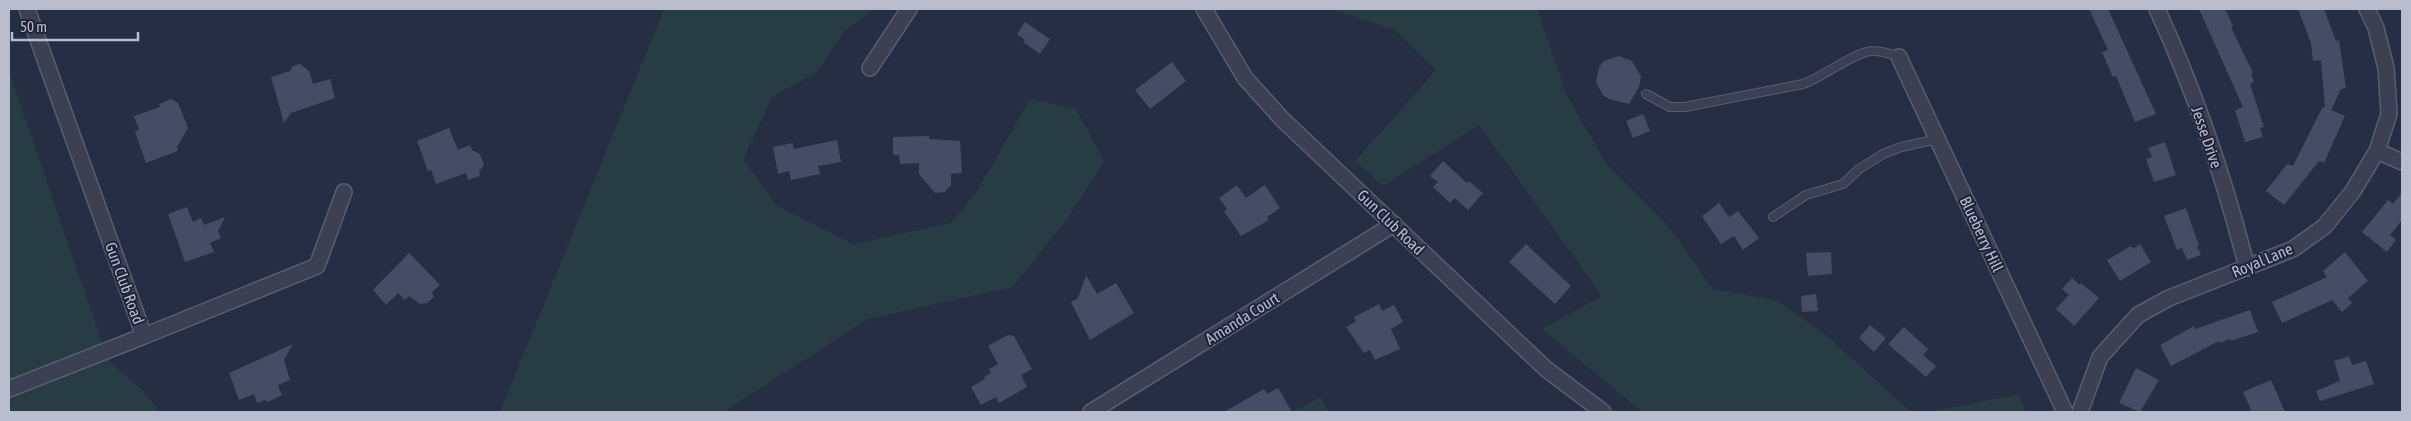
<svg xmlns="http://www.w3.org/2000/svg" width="2411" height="421" viewBox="0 0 2411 421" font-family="'Asap Condensed',sans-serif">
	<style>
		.green { fill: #283c43 }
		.building { fill: #454d64 }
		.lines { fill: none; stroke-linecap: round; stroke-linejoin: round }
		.lane-casing { stroke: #595e6f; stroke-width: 10 }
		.street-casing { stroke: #595e6f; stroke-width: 18 }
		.lane { stroke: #3b4052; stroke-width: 8 }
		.street { stroke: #3b4052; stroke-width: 15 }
		.labels { text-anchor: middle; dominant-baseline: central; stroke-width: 4; stroke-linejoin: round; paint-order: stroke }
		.street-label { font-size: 16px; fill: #b8bccc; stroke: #1f2538 }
	</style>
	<rect width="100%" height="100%" fill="#262e43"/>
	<!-- green -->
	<path class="green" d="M664 9H874L845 30 816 73 773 96 743 159 777 206 853 244 951 223 976 193 1030 99 1076 109 1104 161 1070 215 1013 287 868 319 728 409 729 412H500Z
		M1333 9H1537L1566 94 1607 165 1668 226 1713 289 1775 300 1825 334 1911 412H1642L1542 329 1602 296 1479 125 1383 186 1355 161 1436 70 1395 30Z
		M9 71 108 360 142 390 160 412H9Z
		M2019 394 2026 412H1929Z
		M1321 397 1328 412H1292Z"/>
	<!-- building -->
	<path class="building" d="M2089 9H2108L2156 114 2135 122 2116 76 2113 77 2102 52 2108 50Z
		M2199 9H2225L2233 26 2231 27 2253 73 2251 74 2254 82 2250 84 2264 127 2260 128 2263 137 2245 142 2235 110 2243 107Z
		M2298 9H2324L2336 41 2339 40 2346 88 2341 89 2331 110 2345 116 2324 163 2319 161 2284 205 2266 191 2287 164 2293 166 2320 112 2323 107 2325 108 2321 60 2313 61 2311 43Z
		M1025 22 1050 39 1040 54 1023 42 1025 40 1017 34Z
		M1619 56 1632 61 1641 76 1639 87 1629 104 1609 99 1603 95 1596 82 1599 67 1604 61Z
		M1172 62 1186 81 1150 109 1135 90Z
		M300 64 309 71 313 84 330 79 335 98 291 113 284 123 271 77 290 71 293 66Z
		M171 99 178 103 188 128 177 147 178 151 146 163 135 132 139 130 134 116 160 107 159 104Z
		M1643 114 1650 131 1633 138 1626 121Z
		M449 128 458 150 470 145 472 150 480 154 484 165 479 172 480 176 468 180 466 173 436 184 431 170 428 171 417 141Z
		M929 136V139L960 141 962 173 951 174V185L945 192 935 193 919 174V163L900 164 899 155H893V137Z
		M837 140 841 162 818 166 820 174 791 180 789 171 778 174 773 147 793 143 794 149Z
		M2165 142 2176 175 2154 182 2146 159 2152 157 2148 148Z
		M1443 161 1467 183 1469 181 1483 193 1468 210 1455 198 1450 203 1433 187 1438 182 1430 176Z
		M1237 185 1246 198 1265 185 1280 208 1267 217 1269 220 1241 236 1224 211 1227 209 1219 198Z
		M2402 192V220L2390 235 2396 240 2387 252 2362 232 2388 200 2393 204Z
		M1719 203 1729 217 1738 211 1759 238 1743 250 1734 236 1721 244 1702 216Z
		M187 207 193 222 201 218 204 225 225 217 218 231 221 238 210 243 214 252 185 262 168 214Z
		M2186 208 2199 246H2197L2201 255 2187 260 2182 248 2177 250 2164 216Z
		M1526 244 1571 286 1555 304 1509 262Z
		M2140 244 2151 262 2120 281 2107 260 2131 246 2133 249Z
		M1831 252 1832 274 1808 276 1806 253Z
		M2345 252 2368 281 2348 298 2352 303 2342 312 2332 300 2282 323 2272 302 2327 277 2323 271Z
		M409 253 440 285 432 292 434 297 427 303 420 304 409 296 405 300 398 293 386 305 373 290Z
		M1086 275 1097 294 1116 283 1134 313 1090 340 1071 302 1078 298Z
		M2072 278 2080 285 2081 283 2099 298 2074 326 2056 309 2069 295 2062 289Z
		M1816 294 1818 311 1802 312 1801 296Z
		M1379 304 1382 311 1394 305 1403 322 1391 329 1400 349 1375 360 1370 350 1364 353 1346 327 1356 322 1354 317Z
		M2250 310 2258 332 2231 341 2230 339 2220 343 2219 341 2171 366 2160 345 2194 326 2195 329Z
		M1870 325 1886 338 1874 352 1859 338Z
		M1904 327 1928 349 1923 355 1936 366 1926 377 1888 344Z
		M1008 335 1014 336 1032 369 1021 375 1027 387 999 403 996 397 981 405 971 387 985 379 984 377 991 373 989 369 998 364 988 346Z
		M293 344 284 360 290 380 278 385 282 395 268 402 265 400 257 403 254 394 239 400 229 373Z
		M2349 356 2352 365 2366 361 2374 384 2320 401 2316 391 2340 381 2334 361Z
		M2136 368 2159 380 2140 412 2119 403Z
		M2271 380 2285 412H2252L2243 392Z
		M1278 388 1292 412H1224L1264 389 1267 394Z"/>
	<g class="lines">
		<!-- lane casing -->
		<g class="lane-casing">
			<path id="lane" d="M1646 94 1670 107H1685L1803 84C1823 77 1856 51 1873 51 1882 51 1891 54 1899 57
				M1773 217 1806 195 1843 184 1859 169 1883 154 1901 147 1938 139"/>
		</g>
		<!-- street casing -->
		<g class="street-casing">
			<path id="street" d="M27 9 144 336 317 266 344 192
				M1204 9 1245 78 1282 119 1546 369 1603 412
				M2157 9C2195 92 2225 180 2247 268
				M1899 57 2065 412
				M870 68 909 9
				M2377 151 2402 162
				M9 389 144 336
				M1091 412 1394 224
				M2080 412 2100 357 2138 315 2169 298 2293 249 2325 226 2353 191 2377 151 2389 114 2386 68 2376 28 2367 9"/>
		</g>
		<!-- lane -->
		<use href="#lane" class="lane"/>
		<!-- street -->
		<use href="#street" class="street"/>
	</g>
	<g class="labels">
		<!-- street labels -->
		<g class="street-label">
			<text transform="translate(2207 137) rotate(71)">Jesse Drive</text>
			<text transform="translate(1391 222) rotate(44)">Gun Club Road</text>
			<text transform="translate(1982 234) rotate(65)">Blueberry Hill</text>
			<text transform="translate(2262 260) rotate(-23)">Royal Lane</text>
			<text transform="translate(125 283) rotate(70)">Gun Club Road</text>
			<text transform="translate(1242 318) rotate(-32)">Amanda Court</text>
		</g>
	</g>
	<!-- border -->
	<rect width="2411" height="421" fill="none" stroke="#b8bccc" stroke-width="20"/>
	<!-- scale -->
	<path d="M12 32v8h126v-8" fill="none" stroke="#b8bccc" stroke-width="2.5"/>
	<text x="20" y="32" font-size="15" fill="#b8bccc" stroke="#1f2538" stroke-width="4" paint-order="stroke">50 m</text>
</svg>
